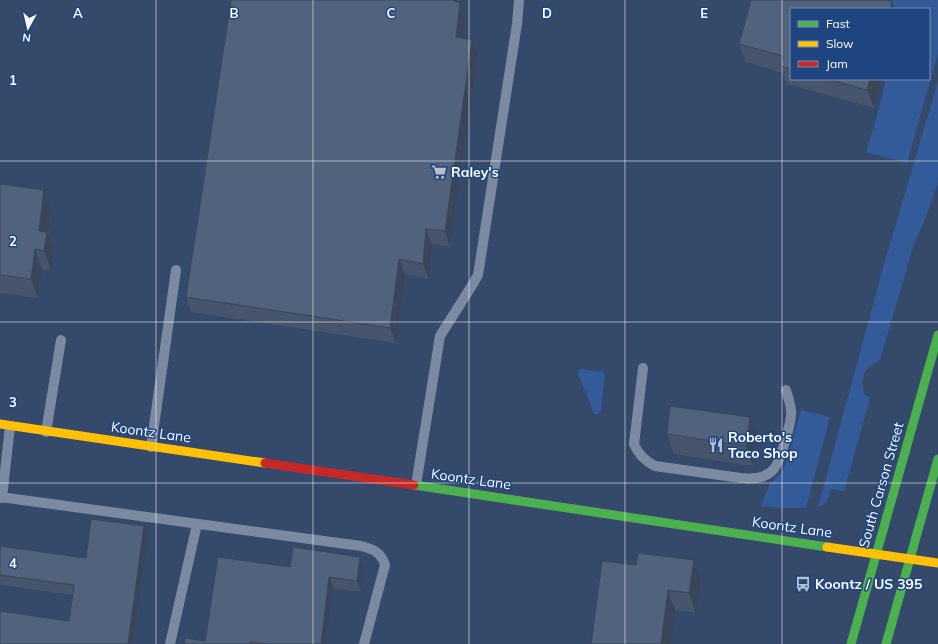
<svg xmlns="http://www.w3.org/2000/svg" width="938" height="644" viewBox="0 0 938 644" font-family="Mulish,sans-serif">
	<style>
		.green { fill: #335b99 }
		.lines { fill: none; stroke-linecap: round; stroke-linejoin: round }
		.lane { stroke: #7b8aa1; stroke-width: 10 }
		.fast { stroke: #4caf50; stroke-width: 9 }
		.slow { stroke: #ffc107; stroke-width: 9 }
		.jam { stroke: #c62828; stroke-width: 9 }
		.wall { fill: #46546c }
		.shaded-wall { fill: #394558 }
		.building { fill: #51627d; stroke: #394558 }
		.grid { fill: none; stroke: #fff; stroke-width: 1; stroke-opacity: 0.55 }
		.labels { text-anchor: middle; dominant-baseline: central; stroke-width: 3; stroke-linejoin: round; paint-order: stroke }
		.poi-label { font-size: 14px; font-weight: bold; fill: #fff; stroke: #1f4581; text-anchor: start }
		.street-label { font-size: 14px; fill: #fff; stroke: #1f4581 }
		.grid-label { font-size: 13px; text-anchor: middle; font-weight: bold; fill: #fff; stroke: #1f4581; stroke-width: 3; stroke-linejoin: round; paint-order: stroke }
	</style>
	<rect width="100%" height="100%" fill="#354a6b"/>
	<!-- green -->
	<path class="green" d="M840 0H938V53L907 163 866 152 877 116 886 79H929V9H870Z
		M938 81V183L923 224 914 244 880 360C863 370 861 374 864 394L870 398 844 491 831 489 826 503 818 507 883 268Z
		M580 369 603 372 605 375 601 411 598 414H594L578 373Z
		M801 410 830 417 806 508H783L761 506 770 483 781 473 787 461Z"/>
	<g class="lines">
		<!-- lane -->
		<path class="lane" d="M643 368 634 444C638 454 645 461 655 466L741 478C752 479 764 479 773 470 779 465 791 424 791 414 792 407 788 397 786 390
			M46 432 61 340
			M151 447 176 270
			M416 485 440 336 471 287 478 275 517 24 519 0
			M0 497 361 546C373 549 381 552 385 565L364 644
			M2 498 10 426
			M170 644 197 524"/>
		<!-- fast -->
		<path class="fast" d="M414 485 827 547
			M851 644 938 335
			M886 644 938 459"/>
		<!-- slow -->
		<path class="slow" d="M0 424 265 463
			M827 547 938 563"/>
		<!-- jam -->
		<path class="jam" d="M265 463 414 485"/>
	</g>
	<!-- wall -->
	<path class="wall" d="M456 1 460 3 466 18 463 38 472 40 478 55 450 247 432 244 429 279 405 274 396 343 191 312 186 297Z
		M791 9V79H882L874 108 787 84 783 73 746 62 739 44Z
		M0 184 51 209 48 235 54 251 51 270 42 269 38 298 0 293Z
		M667 434 758 437 753 466 674 454Z
		M144 526 148 537 133 644H0L69 621 73 595 0 585V546L86 558Z
		M360 557 364 567 361 592 333 588 326 644H184L205 641 290 567Z
		M694 560 701 580 696 613 675 610 636 565Z"/>
	<!-- shaded-wall -->
	<path class="shaded-wall" d="M892 2 895 9H890Z
		M460 3 466 18 461 52 456 37Z
		M472 40 478 55 450 247 445 231Z
		M870 79H882L874 108 867 90Z
		M44 190 51 209 48 235 54 251 51 270 44 251 39 231Z
		M426 229 432 244 429 279 423 264Z
		M35 249 42 269 38 298 31 279Z
		M399 259 405 274 396 343 390 328Z
		M750 417 758 437 753 466 746 446Z
		M144 526 148 537 133 644H128Z
		M360 557 364 567 361 592 357 581Z
		M694 560 701 580 696 613 689 593Z
		M329 577 333 588 326 644H321Z
		M668 590 675 610 671 644H661Z"/>
	<!-- building -->
	<path class="building" d="M231 0H452L460 3 456 37 472 40 445 231 426 229 423 264 399 259 390 328 186 297Z
		M751 0H887L892 2 890 9H791V69L780 66 783 56 739 44Z
		M827 79H870L867 90Z
		M0 184 44 190 39 231 47 232 44 251 35 249 31 279 0 275Z
		M670 406 750 417 746 446 667 434Z
		M91 519 144 526 128 644H0V611L69 621 74 585 0 575V546L86 558Z
		M293 547 360 557 357 581 329 577 321 644H268L250 642V644H184L185 638 205 641 218 557 290 567Z
		M638 553 694 560 689 593 668 590 661 644H591L602 561 636 565Z"/>
	<!-- grid -->
	<path class="grid" d="M156 0V644M313 0V644M469 0V644M625 0V644M782 0V644M0 161H938M0 322H938M0 483H938"/>
	<!-- icons -->
	<defs>
		<g id="supermarket-bare" transform="scale(1.2)"><path d="M-6-5.5h2.5l.6 2H6L4.5 2H-2.5L-4.4-4H-6ZM-1.5 3.2a1.3 1.3 0 1 0 .1 0ZM3 3.2a1.3 1.3 0 1 0 .1 0Z" fill="#b8c0cb" stroke="#1f4581" stroke-width="2.5" paint-order="stroke"/></g>
		<g id="restaurant-bare" transform="scale(1.2)"><path d="M-5-6h1v4h1v-4h1v4h1v-4h1v5L-1.5 .5V6h-2V.5L-5-1ZM5-6V6H3V1.5H1.5Q1.5-4 5-6Z" fill="#b8c0cb" stroke="#1f4581" stroke-width="2.5" paint-order="stroke"/></g>
		<g id="bus-bare" transform="scale(1.2)"><path d="M-5-6H5V4H4V6H2V4H-2V6H-4V4H-5ZM-3.5-4V0h7V-4ZM-3.5 1.2v1.5H-2V1.2ZM2 1.2v1.5H3.5V1.2Z" fill="#b8c0cb" stroke="#1f4581" stroke-width="2.5" paint-order="stroke"/></g>
	</defs>
	<g fill-rule="evenodd">
		<use href="#supermarket-bare" x="439" y="172"/>
		<use href="#restaurant-bare" x="716" y="445"/>
		<use href="#bus-bare" x="803" y="584"/>
	</g>
	<g class="labels">
		<!-- poi labels -->
		<g class="poi-label">
			<text x="451" y="172">Raley's</text>
			<text x="728" y="437">Roberto's<tspan x="728" dy="16">Taco Shop</tspan></text>
			<text x="815" y="584">Koontz / US 395</text>
		</g>
		<!-- street labels -->
		<g class="street-label">
			<text transform="translate(151 432) rotate(8)">Koontz Lane</text>
			<text transform="translate(471 479) rotate(8)">Koontz Lane</text>
			<text transform="translate(881 485) rotate(-74)">South Carson Street</text>
			<text transform="translate(792 527) rotate(8)">Koontz Lane</text>
		</g>
	</g>
	<g class="grid-label">
		<text x="78" y="18">A</text>
		<text x="234" y="18">B</text>
		<text x="391" y="18">C</text>
		<text x="547" y="18">D</text>
		<text x="704" y="18">E</text>
		<text x="13" y="85">1</text>
		<text x="13" y="246">2</text>
		<text x="13" y="407">3</text>
		<text x="13" y="568">4</text>
	</g>
	<!-- legend -->
	<rect x="790" y="8" width="140" height="72" fill="#1f4581" stroke="#798fb3"/>
	<rect x="798" y="21" width="20" height="6" fill="#4caf50" stroke="#798fb3"/>
	<text x="826" y="28" font-size="12" fill="#ffffff">Fast</text>
	<rect x="798" y="41" width="20" height="6" fill="#ffc107" stroke="#798fb3"/>
	<text x="826" y="48" font-size="12" fill="#ffffff">Slow</text>
	<rect x="798" y="61" width="20" height="6" fill="#c62828" stroke="#798fb3"/>
	<text x="826" y="68" font-size="12" fill="#ffffff">Jam</text>
	<!-- north arrow -->
	<g transform="translate(28 28) rotate(188)" stroke="#1f4581" stroke-width="3" paint-order="stroke">
	<path d="M0-3L7 15L0 10L-7 15Z" fill="#ffffff"/>
	<text y="-6" font-size="11" font-weight="bold" text-anchor="middle" fill="#ffffff">N</text>
	</g>
</svg>
